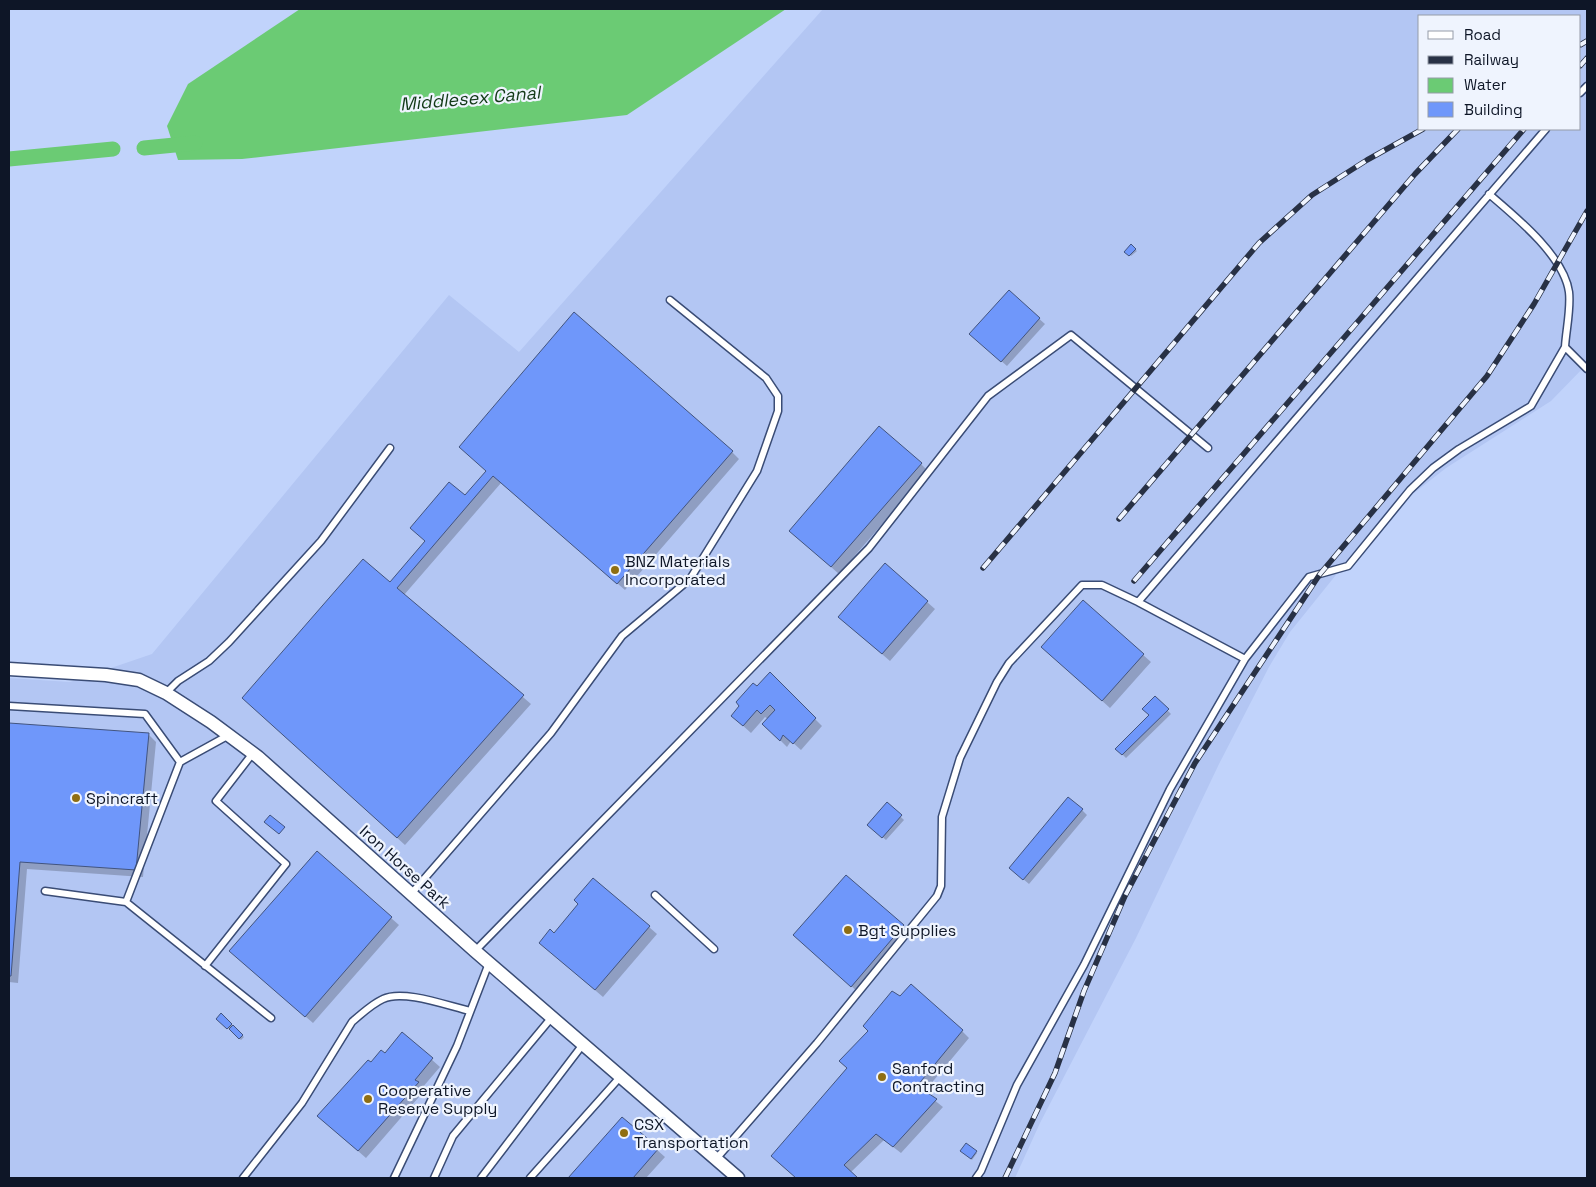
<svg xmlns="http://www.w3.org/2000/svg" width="1596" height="1187" viewBox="0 0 1596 1187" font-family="'Space Grotesk',sans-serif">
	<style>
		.built { fill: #b3c6f3; fill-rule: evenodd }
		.water { fill: #6bcb74 }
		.shadow { fill: #0003 }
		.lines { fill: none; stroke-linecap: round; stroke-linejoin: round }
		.canal { stroke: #6bcb74; stroke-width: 15 }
		.building { fill: #6f97fa; stroke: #42547f }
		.service-casing { stroke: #3a4c75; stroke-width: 9 }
		.minor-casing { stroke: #3a4c75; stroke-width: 15 }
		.service { stroke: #fff; stroke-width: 6 }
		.minor { stroke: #fff; stroke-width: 12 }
		.rail-casing { stroke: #283145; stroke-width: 5.5 }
		.rail { stroke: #eff4fe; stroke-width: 4; stroke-dasharray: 11; stroke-linecap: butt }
		.poi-dot { fill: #8f6e12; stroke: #eff4fe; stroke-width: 2 }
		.labels { text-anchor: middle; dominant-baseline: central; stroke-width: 4.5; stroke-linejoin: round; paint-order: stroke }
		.poi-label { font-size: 16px; fill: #0e1627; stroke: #eff4fe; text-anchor: start }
		.street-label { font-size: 16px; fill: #0e1627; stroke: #eff4fe }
		.water-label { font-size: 18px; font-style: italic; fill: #123917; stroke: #eff4fe }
	</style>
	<rect width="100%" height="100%" fill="#c1d3fb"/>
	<!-- built -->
	<path class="built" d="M823 9H1587V364L1551 401 1446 468 1381 519 1290 632 1269 667 1219 764 1136 938 1040 1123 1015 1178H9V678L70 682 152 654 449 295 519 352ZM1420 16H1580V129H1420Z"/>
	<!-- water -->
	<path class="water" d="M300 9H786L627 115 242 159 178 160 167 126 188 84Z"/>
	<!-- shadow -->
	<path class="shadow" d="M1131 246 1137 251 1131 256 1126 252Z
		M1009 292 1045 324 1007 366 976 339Z
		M732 452 739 459 625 590 501 483 404 595 531 704 405 845 251 706 390 584 487 471Z
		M921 464 928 471 839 574 798 538Z
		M885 565 935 609 890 661 847 624Z
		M1083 601 1151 662 1110 708 1050 654Z
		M770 674 822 726 801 750 791 741 787 747 764 724 768 719 765 717 751 733 740 723 757 687Z
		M1155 698 1171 714 1126 758 1117 749 1151 716Z
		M9 724 148 734 156 742 143 877 27 869 18 983 9 982Z
		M887 804 904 820 886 840 869 825Z
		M1082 810 1087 815 1029 884 1016 873Z
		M317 853 399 925 313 1023 238 958Z
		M903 926 910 933 859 993 802 942Z
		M649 927 657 934 603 997 548 950 554 934Z
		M221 1015 244 1037 241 1040 218 1019Z
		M962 1031 969 1038 924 1092 943 1107 901 1153 884 1140 850 1173 856 1178H797L780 1164Z
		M403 1034 440 1067 422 1088 425 1090 366 1158 326 1123 371 1063 385 1054Z
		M622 1119 665 1157 646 1178H570Z
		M967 1145 977 1153 972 1160 962 1151Z"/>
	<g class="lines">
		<!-- canal -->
		<path class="canal" d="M144 148 195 143
			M9 159 113 149"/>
	</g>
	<!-- building -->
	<path class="building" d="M1131 244 1136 249 1129 256 1124 252Z
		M1009 290 1040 318 1001 362 969 334Z
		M574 312 733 451 617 584 493 476 397 588 524 695 397 838 242 698 363 559 390 582 425 541 410 528 449 482 465 495 486 471 459 447Z
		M879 426 922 463 831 567 789 531Z
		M885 563 928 601 882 654 838 617Z
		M1083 600 1144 654 1102 701 1041 647Z
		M770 672 816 718 793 744 783 735 780 741 762 724 775 710 770 705 761 714 757 710 743 726 731 716 739 706 736 702 753 683 757 686Z
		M1155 696 1169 709 1122 755 1115 749 1149 715 1142 709Z
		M9 723 149 733 136 870 20 862 11 976H9Z
		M1068 797 1083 809 1023 880 1009 868Z
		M887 802 902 815 882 838 867 825Z
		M270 815 285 827 279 834 264 822Z
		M317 851 392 917 305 1017 229 951Z
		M846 875 904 925 851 987 793 935Z
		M593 878 650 926 595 990 539 943 550 929 554 933 578 904 574 900Z
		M911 984 963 1030 917 1086 937 1099 893 1147 876 1134 844 1165 858 1178H796L771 1156 847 1068 839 1061 868 1031 863 1026 892 991 900 996Z
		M221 1013 232 1024 227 1029 216 1019Z
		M233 1025 243 1035 239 1039 229 1029Z
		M402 1032 433 1058 415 1080 419 1082 358 1151 317 1116 368 1060 371 1062 381 1050 385 1053Z
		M622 1117 659 1148 633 1178H568Z
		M966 1143 977 1151 971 1159 960 1151Z"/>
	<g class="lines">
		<!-- service casing -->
		<g class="service-casing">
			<path id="service" d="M1580 93 1587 86
				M1489 194C1516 217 1564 256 1569 292 1571 309 1566 330 1565 347L1587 369
				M1138 602 1245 659
				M166 693 178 681 209 661 229 642 321 541 390 448
				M9 706 145 714 180 762 126 902 45 891
				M180 762 229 735
				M411 894 551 733 622 636 690 579 757 471 778 411V396L766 378 670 300
				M655 895 714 949
				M126 902 271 1018
				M475 951 869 548 988 396 1071 335 1208 448
				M205 966 286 864 216 801 253 753
				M716 1159 817 1043 937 896 941 886 942 817 960 758 997 682 1009 663 1082 585H1102L1138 602 1546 129
				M243 1178 302 1103 352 1022C361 1014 372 1004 383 999 403 989 448 1006 470 1011
				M394 1178 457 1046 489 963
				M434 1178 453 1136 552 1017
				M481 1178 584 1043
				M530 1178 621 1076
				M976 1178 981 1171 1017 1085 1084 965 1170 789 1245 659 1309 577 1348 566 1410 490 1433 468 1459 449 1531 406 1565 347"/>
		</g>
		<!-- minor casing -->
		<g class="minor-casing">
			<path id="minor" d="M9 669 106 675 139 680 166 693 211 722 258 757 475 951 738 1178"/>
		</g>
		<!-- service -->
		<use href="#service" class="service"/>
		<!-- minor -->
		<use href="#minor" class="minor"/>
		<!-- rail casing -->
		<g class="rail-casing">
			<path id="rail" d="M1580 45 1587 41
				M1580 66 1587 58
				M1119 519 1415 174 1458 129
				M983 568 1259 243 1312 195 1367 160 1423 129
				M1134 581 1524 129
				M1005 1178 1055 1073 1084 991 1125 896 1195 763 1320 574 1487 376 1534 304 1587 211"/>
		</g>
		<!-- rail -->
		<use href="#rail" class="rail"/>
	</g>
	<!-- markers -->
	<g class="poi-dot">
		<circle cx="615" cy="570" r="5"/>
		<circle cx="76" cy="798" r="5"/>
		<circle cx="848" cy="930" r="5"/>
		<circle cx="882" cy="1077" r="5"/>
		<circle cx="368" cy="1099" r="5"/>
		<circle cx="624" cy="1133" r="5"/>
	</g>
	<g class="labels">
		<!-- poi labels -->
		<g class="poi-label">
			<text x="625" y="561">BNZ Materials<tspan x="625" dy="18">Incorporated</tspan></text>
			<text x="86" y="798">Spincraft</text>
			<text x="858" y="930">Bgt Supplies</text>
			<text x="892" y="1068">Sanford<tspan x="892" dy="18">Contracting</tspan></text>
			<text x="378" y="1090">Cooperative<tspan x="378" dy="18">Reserve Supply</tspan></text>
			<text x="634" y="1124">CSX<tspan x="634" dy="18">Transportation</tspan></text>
		</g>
		<!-- street labels -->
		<g class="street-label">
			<text transform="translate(405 867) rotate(42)">Iron Horse Park</text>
		</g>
		<!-- water labels -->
		<g class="water-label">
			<text transform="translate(470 98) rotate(-5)">Middlesex Canal</text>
		</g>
	</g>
	<!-- border -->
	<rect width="1596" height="1187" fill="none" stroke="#0e1627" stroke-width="20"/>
	<!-- legend -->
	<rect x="1418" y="15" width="162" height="115" fill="#eff4fe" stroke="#959ba8"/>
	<rect x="1428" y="31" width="25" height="8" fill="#ffffff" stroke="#959ba8"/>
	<text x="1464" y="40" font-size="15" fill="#0e1627">Road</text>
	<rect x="1428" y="56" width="25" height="8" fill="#283145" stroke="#959ba8"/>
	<text x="1464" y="65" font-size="15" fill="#0e1627">Railway</text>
	<rect x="1428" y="78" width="25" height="15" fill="#6bcb74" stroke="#959ba8"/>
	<text x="1464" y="90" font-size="15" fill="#0e1627">Water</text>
	<rect x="1428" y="102" width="25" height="15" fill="#6f97fa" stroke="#959ba8"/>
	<text x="1464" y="115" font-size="15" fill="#0e1627">Building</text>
</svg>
